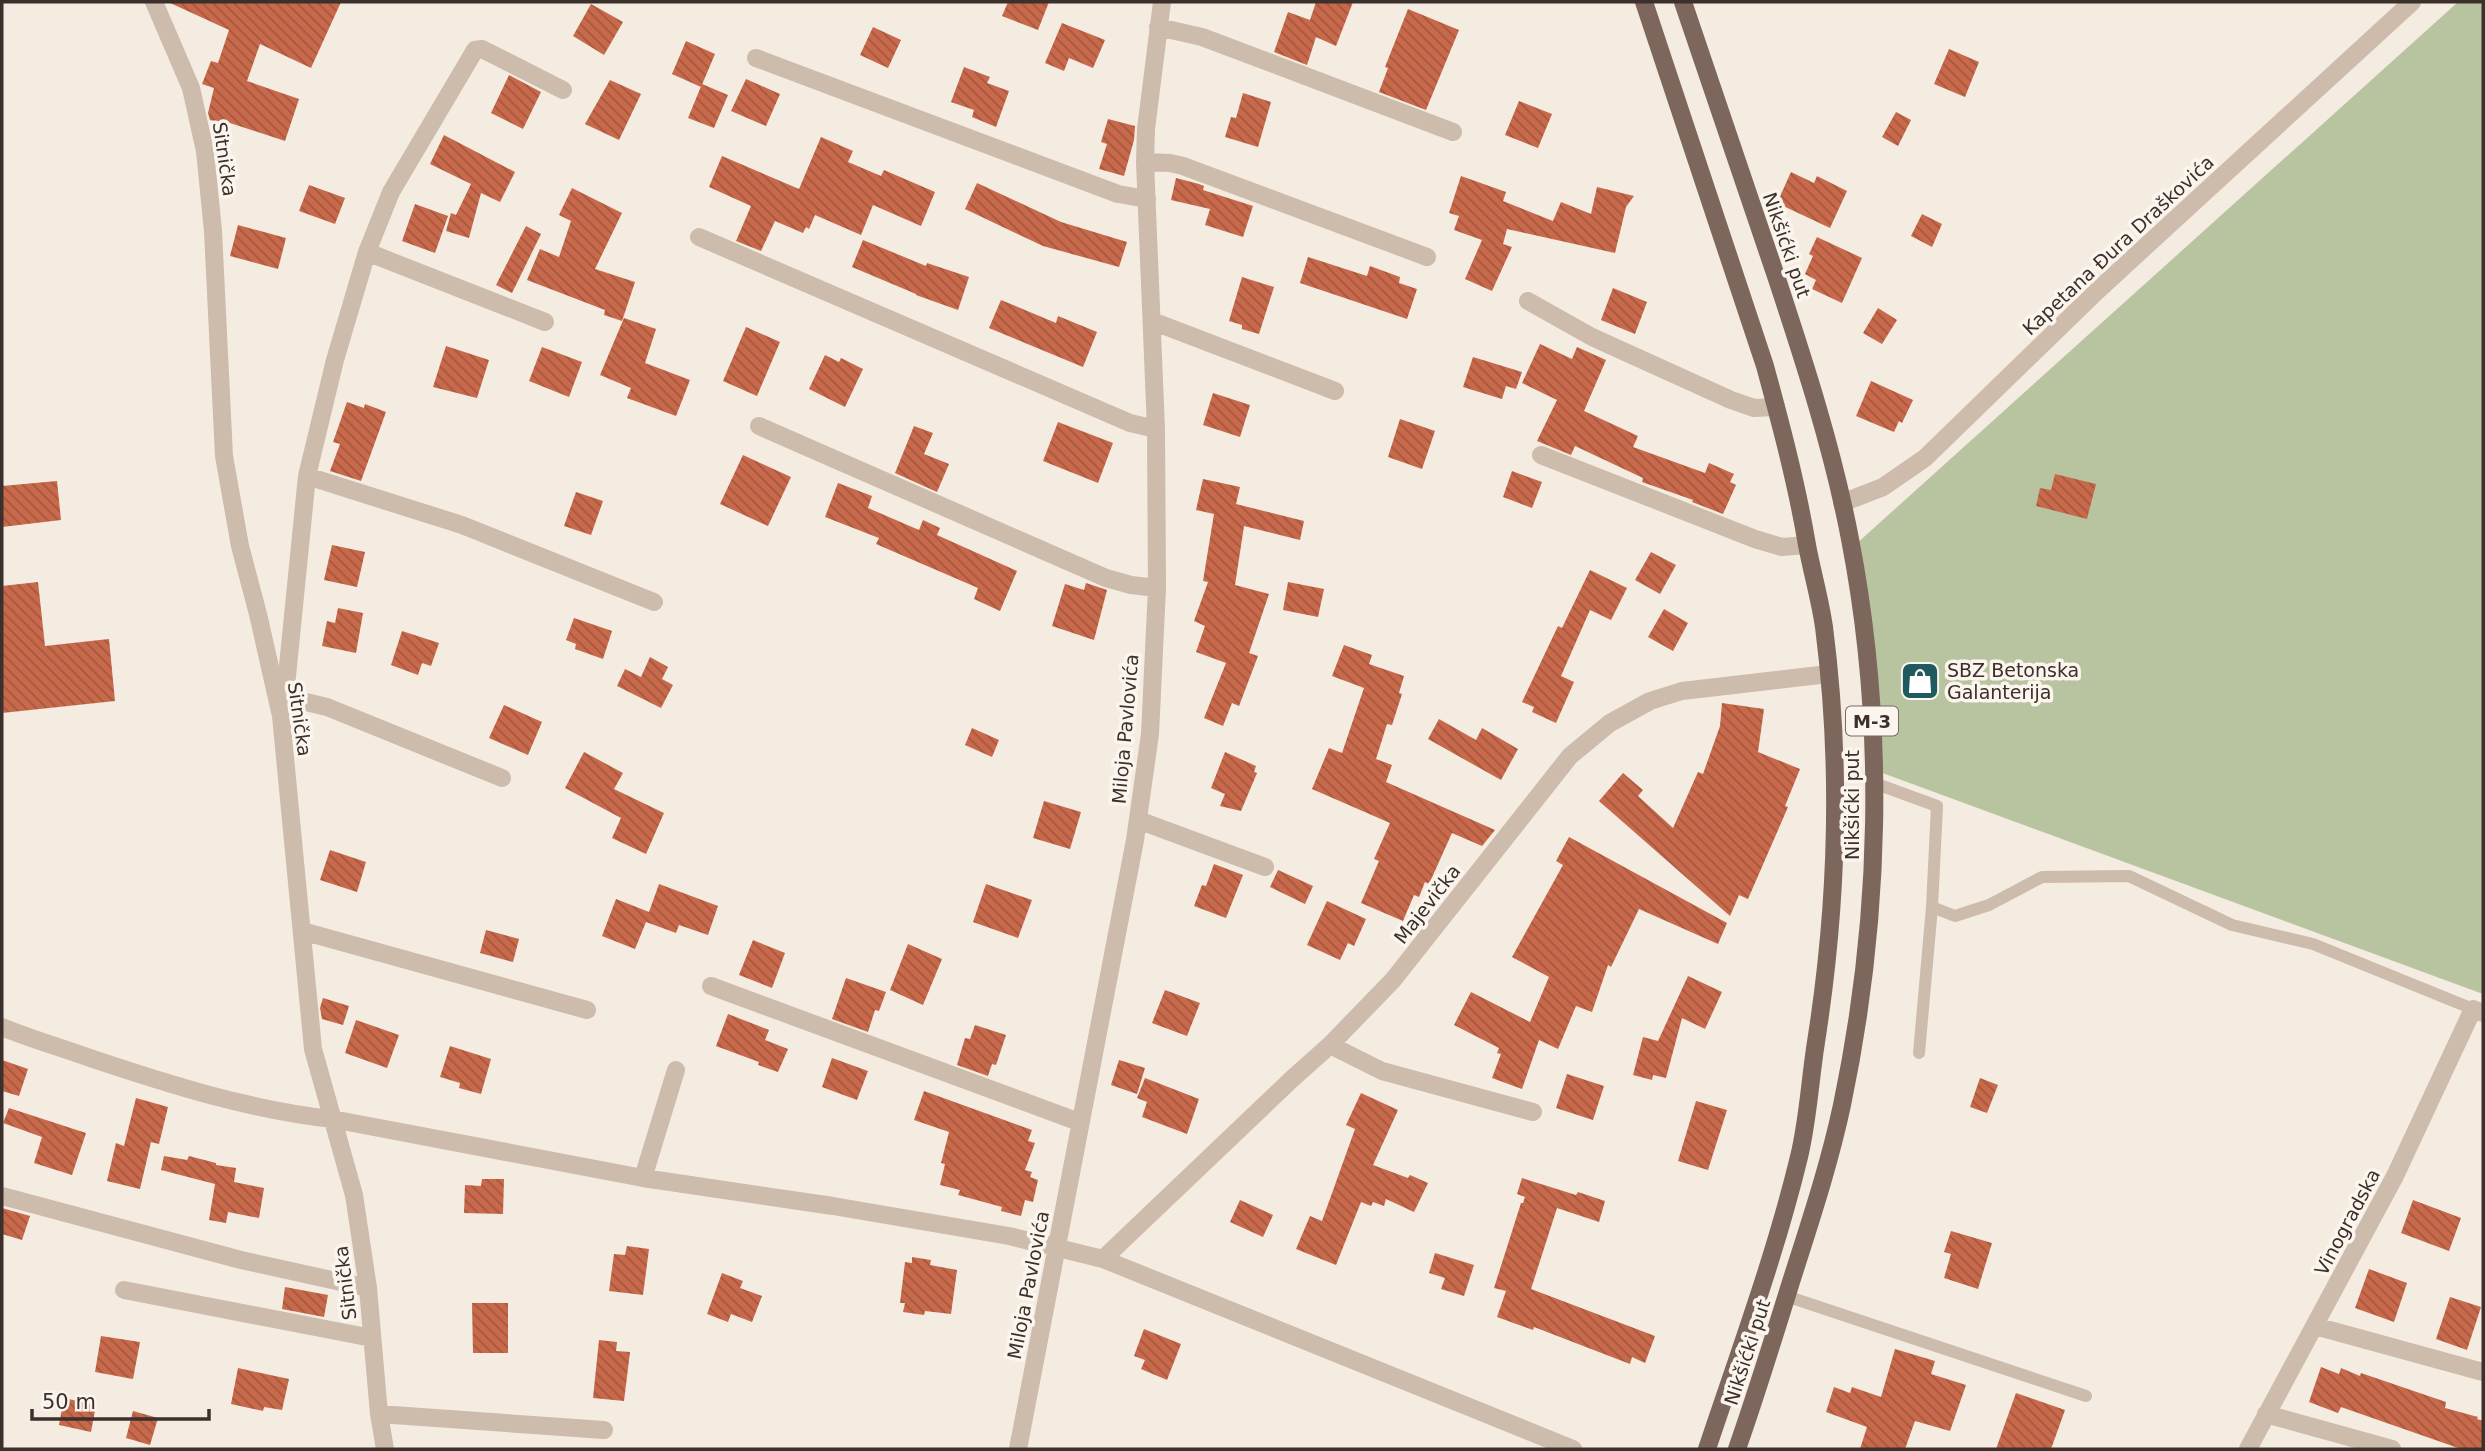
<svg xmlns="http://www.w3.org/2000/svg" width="2485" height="1451" viewBox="0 0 2485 1451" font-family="'DejaVu Sans',sans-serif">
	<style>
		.green { fill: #b8c4a0 }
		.building { fill: url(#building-back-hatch) }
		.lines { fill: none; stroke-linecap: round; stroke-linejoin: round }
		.lane { stroke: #cdbbac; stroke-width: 12 }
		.street { stroke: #cdbbac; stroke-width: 18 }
		.primary { stroke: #7d675c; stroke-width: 18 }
		.labels { text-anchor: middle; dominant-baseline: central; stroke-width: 7; stroke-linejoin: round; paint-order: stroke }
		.shield { fill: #fbf5ee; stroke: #756b66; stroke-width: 2 }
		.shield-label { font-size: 18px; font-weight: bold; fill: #3b302b }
		.street-label { font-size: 19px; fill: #3b302b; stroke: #fbf5ee }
		.poi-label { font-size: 19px; fill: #3b302b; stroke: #fbf5ee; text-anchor: start }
	</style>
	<defs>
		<pattern id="building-back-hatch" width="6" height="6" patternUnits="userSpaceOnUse" patternTransform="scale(1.75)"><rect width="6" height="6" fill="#c8694b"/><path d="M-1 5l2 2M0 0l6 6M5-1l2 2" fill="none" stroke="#a4573f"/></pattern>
	</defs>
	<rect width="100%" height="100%" fill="#f4ebe1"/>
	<!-- green -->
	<path class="green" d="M2458 2H2483V994L1877 771 1845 554Z"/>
	<!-- building -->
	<path class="building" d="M168 2H341L311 68 260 44 247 81 299 99 285 141 230 123V125L210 120 208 113 214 88 202 84 211 61 218 63 229 30Z
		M1008 2H1049L1038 30 1002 16Z
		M1316 2H1353L1336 46 1316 37 1307 65 1274 52 1288 12 1310 20Z
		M591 4 623 22 604 55 573 36Z
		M1408 9 1459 30 1426 110 1379 92 1388 68 1385 67Z
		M1062 23 1105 40 1093 68 1069 58 1064 71 1045 63Z
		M873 27 901 40 888 68 860 55Z
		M686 41 715 54 701 87 672 74Z
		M1949 49 1979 62 1965 97 1934 84Z
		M964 67 990 77 987 83 1009 91 996 127 972 117 974 110 951 102Z
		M509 75 541 92 523 129 491 113Z
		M746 79 780 94 766 126 731 111Z
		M610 80 641 94 619 140 585 124Z
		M702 84 728 95 714 128 688 118Z
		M1243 93 1271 102 1258 147 1225 137 1231 117 1236 118Z
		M1519 101 1552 114 1538 148 1505 135Z
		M1896 112 1911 120 1898 146 1882 137Z
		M1108 119 1135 126 1134 140 1124 176 1099 169 1107 144 1101 142Z
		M444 135 515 172 500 202 481 193 469 238 446 231 451 213 456 215 471 184 430 164Z
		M821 137 853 151 848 162 881 176 884 170 935 192 921 226 873 205 861 235 815 215 809 229 806 227 803 233 775 221 761 251 736 241 751 206 709 187 722 156 799 189Z
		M1791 172 1814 183 1817 176 1847 191 1830 228 1777 203Z
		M1461 176 1506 192 1503 201 1553 221 1561 202 1591 214 1597 187 1634 196 1626 207 1615 253 1507 229 1503 244 1512 247 1492 291 1465 279 1482 240 1454 230 1459 216 1449 213Z
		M1176 178 1199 184 1204 186 1203 190 1253 206 1243 237 1205 225 1210 209 1171 200Z
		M977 183 1061 222 1127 242 1119 267 1043 246 965 209Z
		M309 185 345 198 335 224 299 211Z
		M572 188 622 213 595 269 635 282 622 321 604 315 605 310 527 280 540 249 559 257 571 221 559 215Z
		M415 204 448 216 435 253 402 241Z
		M1922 214 1942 224 1932 247 1911 236Z
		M238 225 286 238 278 269 230 256Z
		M526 226 541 234 512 293 496 285Z
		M1817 237 1862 258 1842 303 1812 289 1816 280 1805 274 1813 256 1809 254Z
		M863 240 926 266 927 263 969 277 958 310 916 295V294L852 267Z
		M1308 257 1367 276 1370 266 1400 277 1399 283 1417 289 1407 319 1300 283Z
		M1242 277 1274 287 1259 334 1242 329V325L1229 321Z
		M1613 288 1647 302 1635 334 1601 320Z
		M1001 300 1056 323 1058 316 1097 332 1083 367 989 328Z
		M1878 308 1897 320 1882 344 1863 333Z
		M624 318 656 329 645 363 690 380 676 416 627 398 631 388 600 375Z
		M746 327 780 342 757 396 723 381Z
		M1540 344 1572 359 1577 347 1606 360 1584 411 1638 436 1633 447 1705 473 1709 463 1734 474 1730 482 1736 485 1723 514 1692 502 1693 500 1642 482 1643 478 1575 446 1571 455 1537 441 1557 400 1522 383Z
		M446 346 489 360 477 398 433 387Z
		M542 347 582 362 569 397 529 381Z
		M825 355 839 362 841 358 863 369 845 407 809 389Z
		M1473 357 1522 372 1516 389 1506 386 1502 399 1463 387Z
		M1871 381 1913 400 1902 423 1899 421 1894 432 1856 416Z
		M1213 393 1250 405 1240 437 1203 425Z
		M347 402 364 408 365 404 386 412 361 481 330 471 340 444 333 442Z
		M1400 419 1435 431 1422 469 1388 457Z
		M1058 422 1113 443 1098 483 1043 461Z
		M914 426 933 433 924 454 949 464 937 492 895 473Z
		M743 455 791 477 768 526 720 504Z
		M1512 471 1542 482 1532 508 1503 497Z
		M2055 474 2096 484 2087 519 2036 506 2040 488 2051 490Z
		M1203 479 1240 487 1236 504 1304 521 1300 540 1244 526 1235 585 1269 594 1249 653 1258 656 1239 706 1232 703 1223 726 1204 718 1226 663 1196 652 1205 626 1194 621 1208 582 1203 581 1214 514 1196 510Z
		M57 481 61 520 2 527V486Z
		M838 483 872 496 868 508 919 530 923 520 940 528 937 535 1017 571 1000 611 974 599 978 588 876 544 879 538 825 517Z
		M576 492 603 501 591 535 564 526Z
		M332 545 365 552 357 587 324 580Z
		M1651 552 1676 565 1660 594 1635 580Z
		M1590 570 1627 588 1611 620 1590 610 1561 676 1574 682 1556 723 1532 712 1534 707 1522 702 1558 626 1562 628Z
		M38 582 45 646 109 639 115 701 2 713V586Z
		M1288 582 1324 589 1318 617 1283 610Z
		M1086 583 1107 590 1094 640 1052 626 1065 584 1084 590Z
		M338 608 363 613 356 653 322 646 327 621 335 623Z
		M1664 609 1688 623 1673 651 1648 637Z
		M574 618 612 631 603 659 575 649 576 644 566 640Z
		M402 631 439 643 431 666 422 663 418 675 391 665Z
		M1344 645 1372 655 1369 664 1404 676 1399 693 1402 694 1392 725 1387 724 1376 759 1392 765 1386 782 1495 830 1482 846 1452 833 1429 884 1425 882 1419 897 1414 895 1403 921 1361 903 1379 861 1374 859 1390 823 1312 789 1329 748 1342 753 1364 688 1332 676Z
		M650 657 668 667 662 679 673 685 661 708 617 686 625 669 641 677Z
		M1722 703 1764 709 1758 752 1800 769 1785 806 1788 807 1748 899 1739 895 1730 916 1599 801 1623 773 1643 790 1638 796 1673 828 1698 772 1703 774 1720 726Z
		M504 705 542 722 528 755 489 738Z
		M1439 719 1476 740 1482 728 1518 749 1501 780 1428 739Z
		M972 728 999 740 992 757 965 745Z
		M584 752 623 773 614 789 664 813 646 854 612 838 621 818 565 788Z
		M1225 752 1256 766 1254 772 1257 773 1241 811 1220 806 1225 794 1211 788Z
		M1044 801 1081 812 1070 849 1033 838Z
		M1569 837 1727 923 1718 944 1639 909 1611 967 1608 965 1592 1012 1576 1006 1558 1049 1539 1040 1522 1089 1492 1078 1501 1054 1497 1053 1499 1048 1454 1025 1471 992 1530 1022 1549 977 1512 957 1563 865 1556 861Z
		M330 850 366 862 357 892 320 880Z
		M1214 864 1243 875 1226 918 1194 906 1202 885 1206 886Z
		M1278 870 1313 886 1305 904 1270 887Z
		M659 884 718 906 708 935 679 925 676 933 646 922 635 949 602 936 616 899 649 912Z
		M986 884 1032 900 1018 938 973 922Z
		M1327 901 1366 919 1354 946 1348 943 1340 960 1307 945Z
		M486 930 519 939 513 962 480 953Z
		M753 940 785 953 772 988 739 975Z
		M908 944 942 959 923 1005 890 990Z
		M1688 976 1722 992 1705 1029 1682 1018 1666 1078 1653 1075 1652 1080 1633 1075 1643 1037 1658 1041Z
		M846 978 886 992 879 1011 875 1010 868 1032 832 1019Z
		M1165 990 1200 1003 1187 1036 1152 1023Z
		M323 998 349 1006 343 1025 322 1019 320 1008Z
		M728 1014 769 1030 765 1040 788 1049 778 1072 758 1065 759 1062 716 1046Z
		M356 1020 399 1035 387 1068 345 1053Z
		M975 1025 1006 1035 996 1065 992 1064 988 1076 957 1065 965 1038 970 1039Z
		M450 1046 491 1059 481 1094 459 1088 460 1083 440 1077Z
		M832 1058 868 1071 857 1100 822 1087Z
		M2 1060 28 1069 19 1096 2 1091Z
		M1119 1060 1145 1068 1137 1094 1111 1085Z
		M1567 1074 1604 1086 1593 1120 1556 1108Z
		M1145 1078 1199 1099 1187 1134 1142 1117 1147 1102 1137 1098Z
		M1980 1078 1998 1085 1987 1113 1970 1107Z
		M924 1091 1032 1130 1028 1141 1035 1143 1025 1170 1032 1172 1030 1177 1038 1180 1033 1202 1025 1200 1021 1216 1001 1211 1002 1207 958 1195 960 1190 940 1185 945 1164 941 1163 949 1132 914 1120Z
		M1361 1093 1398 1110 1373 1165 1408 1178 1410 1175 1428 1183 1414 1212 1386 1199 1384 1206 1373 1202 1371 1206 1361 1202 1336 1265 1296 1249 1310 1216 1322 1221 1355 1129 1346 1125Z
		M136 1098 168 1107 159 1144 151 1142 140 1189 107 1181 116 1143 124 1146Z
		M1696 1101 1727 1110 1708 1170 1678 1161Z
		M9 1108 86 1133 72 1175 34 1163 42 1137 3 1123Z
		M164 1156 187 1160 189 1156 216 1163V1165L236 1168 234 1182 264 1188 259 1218 228 1212 226 1223 209 1220 215 1184 161 1170Z
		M1522 1178 1576 1195 1578 1192 1605 1201 1599 1222 1557 1208 1531 1289 1655 1336 1645 1363 1632 1357 1630 1364 1534 1327 1533 1330 1497 1317 1506 1291 1494 1288 1521 1203H1523L1525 1197 1517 1194Z
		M482 1179H504L503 1214 464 1213 465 1185 481 1186Z
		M1240 1200 1273 1215 1263 1237 1230 1222Z
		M2413 1200 2461 1218 2449 1251 2401 1233Z
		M2 1208 30 1216 22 1240 2 1234Z
		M1951 1231 1992 1243 1978 1289 1944 1278 1951 1254 1944 1252Z
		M627 1246 649 1249 643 1295 609 1291 614 1254 625 1255Z
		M1435 1253 1474 1265 1464 1296 1441 1289 1445 1278 1429 1273Z
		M912 1257 931 1260 930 1265 957 1270 951 1314 925 1311 924 1315 903 1312 905 1303H900L905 1262 912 1263Z
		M2369 1269 2407 1283 2394 1322 2355 1308Z
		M722 1273 743 1281 740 1288 762 1296 752 1322 731 1314 728 1322 707 1314Z
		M285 1287 328 1295 324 1317 282 1309Z
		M2450 1297 2481 1307 2467 1350 2436 1339Z
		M472 1303H508V1353H473Z
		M1144 1329 1181 1344 1167 1380 1141 1369 1145 1360 1134 1356Z
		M101 1336 140 1342 133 1379 95 1372Z
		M599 1340 617 1342 616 1351 630 1352 624 1401 593 1398Z
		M1895 1349 1935 1361 1931 1374 1966 1385 1950 1431 1915 1421 1905 1449H1860L1867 1427 1826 1412 1834 1387 1850 1393 1852 1387 1881 1397Z
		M2321 1367 2339 1374 2341 1368 2360 1376 2361 1373 2446 1402 2445 1408 2478 1417 2477 1419 2483 1421V1449H2461L2341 1407 2338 1413 2309 1402Z
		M238 1368 289 1379 282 1410 264 1407 263 1411 231 1404Z
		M2016 1393 2065 1410 2051 1449H1996Z
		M64 1398 96 1405 91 1432 59 1425Z
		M133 1411 158 1418 150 1445 126 1438Z"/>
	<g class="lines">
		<!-- lane -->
		<path class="lane" d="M1874 783 1937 806 1932 907 1955 916 1989 905 2042 877 2129 876 2232 925 2313 944 2473 1009
			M1919 1053 1932 907
			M1786 1296 2086 1396"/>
		<!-- street -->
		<path class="street" d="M154 2 191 88 205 151 213 231 224 456 240 546 258 614 281 716 313 1049 354 1195 368 1288 379 1414 385 1449
			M1158 27 1202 37 1453 132
			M756 58 1118 194 1147 199
			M1145 162 1170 163 1183 166 1427 257
			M699 237 1130 423 1156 429
			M367 252 545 322
			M1528 301 1592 337 1731 400 1754 408 1776 407
			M1152 321 1335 391
			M759 426 1106 578 1131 585 1157 588
			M1541 455 1755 539 1782 547 1807 545
			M307 476 462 525 654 602
			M1842 503 1883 487 1925 458 2097 291 2412 2
			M285 697 327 707 502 778
			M284 706 307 476 335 360 367 252 391 192 475 50 482 49 563 90
			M1138 820 1265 867
			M302 931 587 1010
			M711 986 1079 1122
			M2 1027C31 1039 63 1048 93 1059 171 1085 250 1110 332 1119L643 1178
			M1330 1045 1382 1071 1533 1112
			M676 1070 643 1178 833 1206 1009 1236 1103 1259 1573 1449
			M2 1196 241 1260 368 1288
			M1103 1259 1293 1078 1330 1045 1393 980 1570 756 1610 723 1650 701 1682 691 1828 674
			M124 1290 372 1338
			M2315 1326 2483 1372
			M379 1414 604 1430
			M2266 1414 2392 1449
			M1018 1449 1135 840 1150 734 1157 588 1156 429 1145 162 1146 129 1162 2
			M2248 1449 2395 1176 2473 1009 2483 1013"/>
		<!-- primary -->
		<path class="primary" d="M1644 2 1765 366C1781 425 1797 485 1807 545 1812 572 1820 599 1824 627 1842 767 1838 902 1816 1042 1810 1080 1808 1120 1799 1157 1775 1256 1739 1353 1707 1449
			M1683 2C1714 94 1746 186 1777 279 1805 364 1833 450 1850 539 1886 725 1881 919 1842 1105 1829 1166 1809 1225 1790 1285 1773 1340 1756 1395 1737 1449"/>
	</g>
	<!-- icons -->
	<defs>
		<g id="shop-square" transform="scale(2.0125)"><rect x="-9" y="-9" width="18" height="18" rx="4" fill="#1f5a5e" stroke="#fbf5ee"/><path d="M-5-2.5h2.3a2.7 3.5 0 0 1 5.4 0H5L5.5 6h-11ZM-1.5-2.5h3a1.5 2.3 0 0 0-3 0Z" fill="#fff"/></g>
	</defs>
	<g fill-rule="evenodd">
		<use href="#shop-square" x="1920" y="681"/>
	</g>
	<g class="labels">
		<!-- shield labels -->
		<rect class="shield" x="1846" y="706.5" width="52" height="29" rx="5"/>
		<g class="shield-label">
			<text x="1872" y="721">M-3</text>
		</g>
		<!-- street labels -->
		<g class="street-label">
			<text transform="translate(225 159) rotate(82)">Sitnička</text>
			<text transform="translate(1787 245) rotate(71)">Nikšićki put</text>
			<text transform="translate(2118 245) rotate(-43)">Kapetana Đura Draškovića</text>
			<text transform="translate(300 719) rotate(82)">Sitnička</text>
			<text transform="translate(1125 729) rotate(-85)">Miloja Pavlovića</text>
			<text transform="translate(1852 805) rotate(-90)">Nikšićki put</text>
			<text transform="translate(1427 904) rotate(-52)">Majevička</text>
			<text transform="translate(2347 1222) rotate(-62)">Vinogradska</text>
			<text transform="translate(345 1283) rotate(-97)">Sitnička</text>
			<text transform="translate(1028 1285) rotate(-79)">Miloja Pavlovića</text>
			<text transform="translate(1747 1352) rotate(-72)">Nikšićki put</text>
		</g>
		<!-- poi labels -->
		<g class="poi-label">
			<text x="1947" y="670">SBZ Betonska<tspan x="1947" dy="22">Galanterija</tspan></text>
		</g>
	</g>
	<!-- border -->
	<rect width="2485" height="1451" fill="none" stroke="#3b302b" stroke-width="7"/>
	<!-- scale -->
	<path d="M32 1409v10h177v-10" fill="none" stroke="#3b302b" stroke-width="3.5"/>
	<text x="42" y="1409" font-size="21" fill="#3b302b" stroke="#fbf5ee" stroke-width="5" paint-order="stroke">50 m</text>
</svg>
